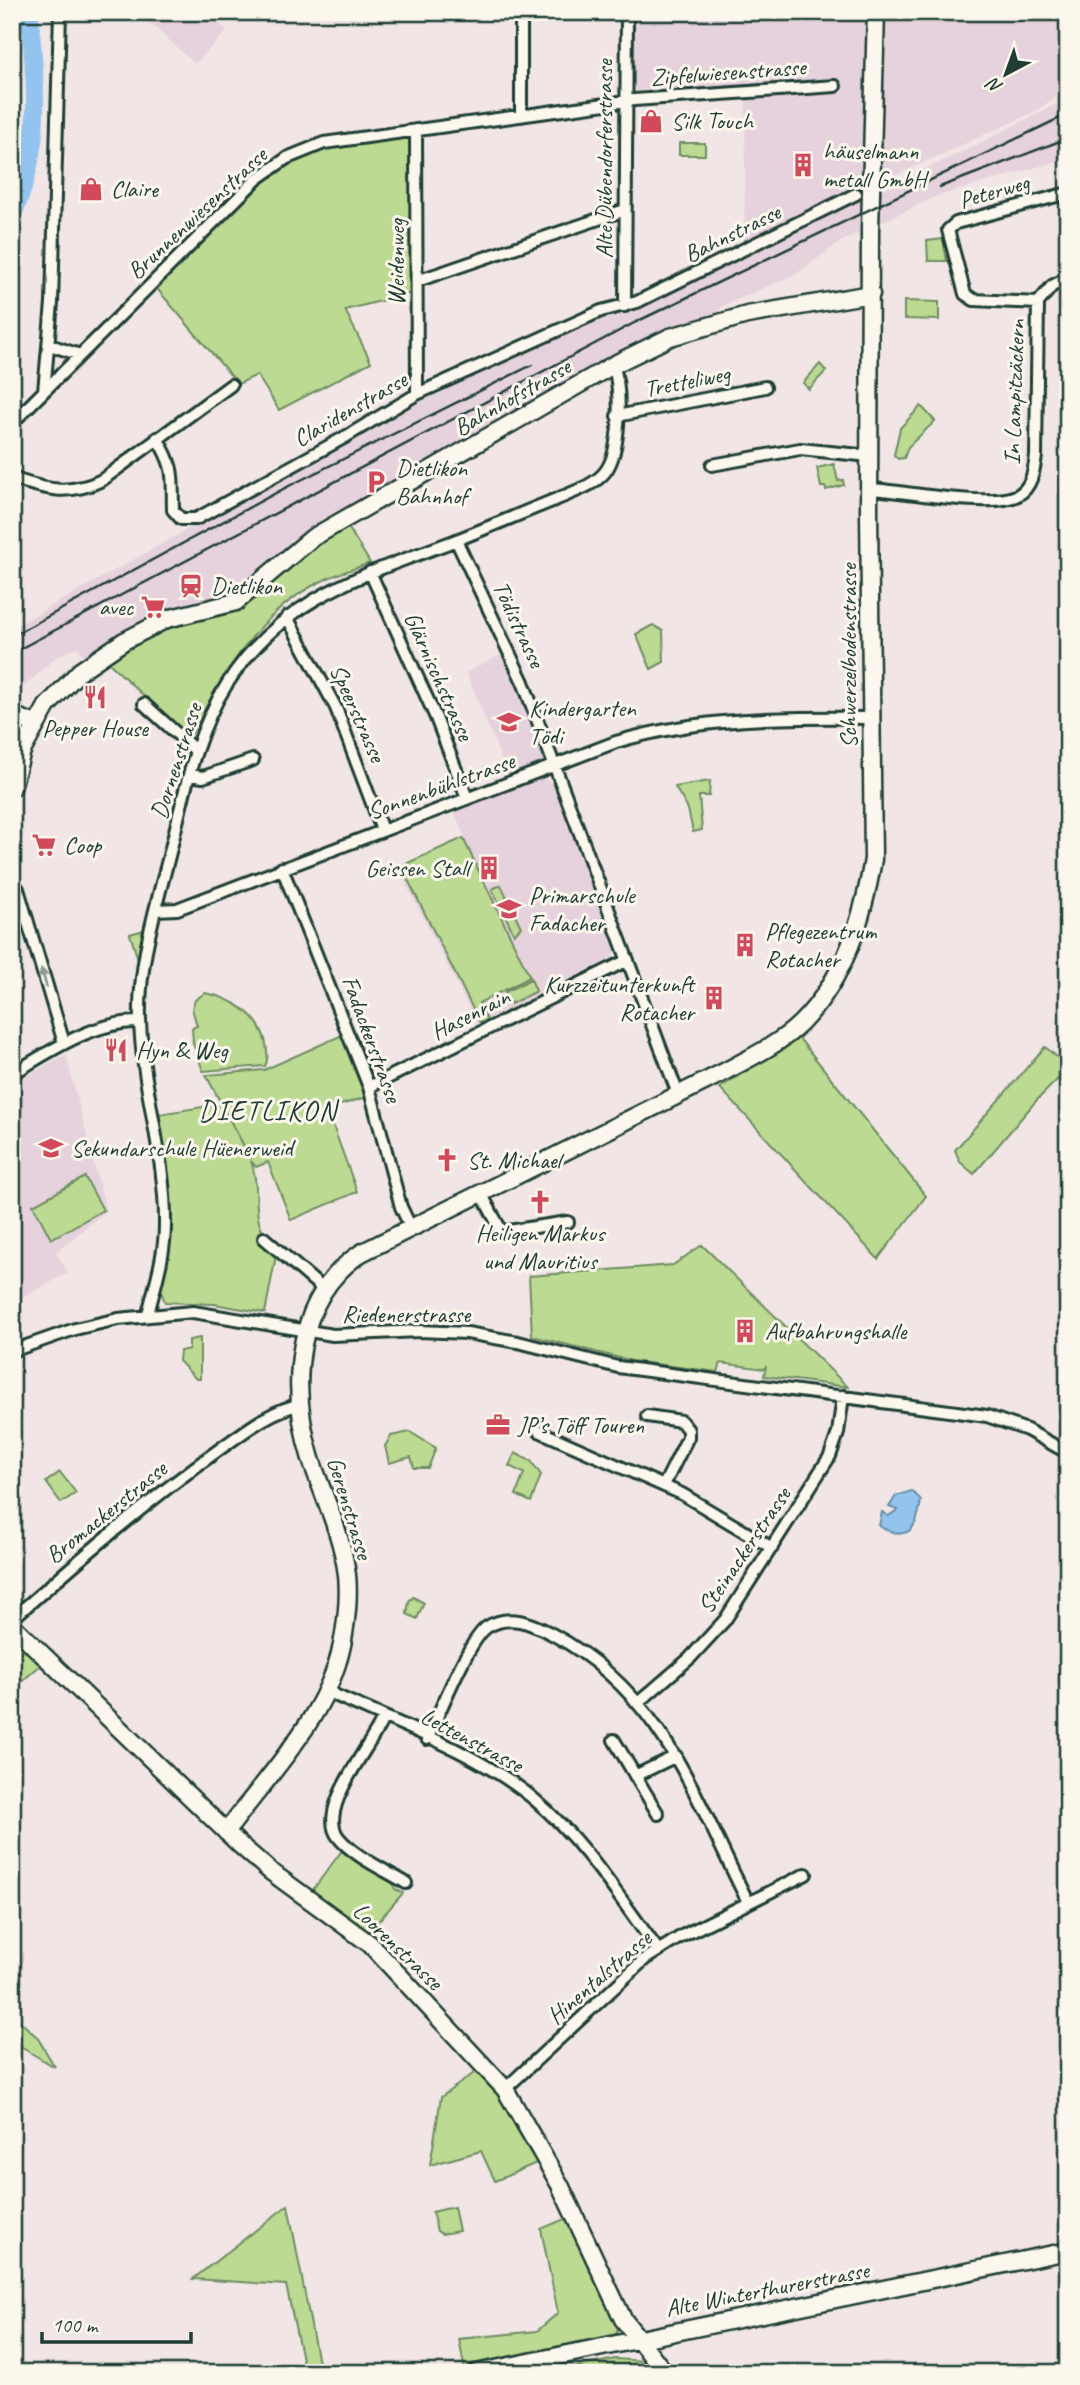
<svg xmlns="http://www.w3.org/2000/svg" width="1080" height="2385" viewBox="0 0 1080 2385" font-family="Caveat,sans-serif">
	<style>
		.built { fill: #e6d2dc }
		.green { fill: #bdda92; stroke: #6e8c63; stroke-width: 2 }
		.water { fill: #93c4ef; stroke: #658ea4; stroke-width: 2 }
		.lines { fill: none; stroke-linecap: round; stroke-linejoin: round }
		.river { stroke: #93c4ef; stroke-width: 18 }
		.street-casing { stroke: #1f3d34; stroke-width: 16 }
		.secondary-casing { stroke: #1f3d34; stroke-width: 21 }
		.street { stroke: #fbf7ec; stroke-width: 10 }
		.secondary { stroke: #fbf7ec; stroke-width: 16 }
		.rail { stroke: #1f3d34; stroke-width: 2.5 }
		.oneway { fill: #8d9a90 }
		.labels { text-anchor: middle; dominant-baseline: central; stroke-width: 6; stroke-linejoin: round; paint-order: stroke }
		.street-label { font-size: 24px; fill: #1f3d34; stroke: #fbf7ec }
		.poi-label { font-size: 24px; fill: #1f3d34; stroke: #fbf7ec; text-anchor: start }
		.quarter-label { font-size: 28px; letter-spacing: 2px; fill: #1f3d34; stroke: #fbf7ec }
	</style>
	<rect width="100%" height="100%" fill="#f1e6e5"/>
	<filter id="ink" filterUnits="userSpaceOnUse"><feTurbulence type="fractalNoise" baseFrequency=".0143" numOctaves="2"/><feDisplacementMap in="SourceGraphic" scale="14" xChannelSelector="R" yChannelSelector="G"/><feConvolveMatrix kernelMatrix="1 2 1 2 8 2 1 2 1" color-interpolation-filters="sRGB"/></filter>
	<g filter="url(#ink)">
		<!-- built -->
		<path class="built" d="M138 12H208L227 31 195 64Z
			M632 12H1068V89L1034 112 744 245 746 87 630 91Z
			M1068 98V158L935 197 842 241 796 274 723 306 714 317 429 464 420 463 396 476 388 484 319 524 241 593 153 619 86 658 77 647 56 657 15 695 12 702V628L434 391 607 314H619L972 147Z
			M502 654 519 688 543 757 540 768 509 778 466 672Z
			M544 778 553 783 616 952 612 958 477 1024 398 868 465 837 453 810Z
			M66 1054 106 1211 56 1252 68 1273 12 1303V1084Z"/>
		<!-- green -->
		<path class="green" d="M416 130 417 292 345 310 371 362 279 410 257 375 238 384 153 284 257 179 304 150Z
			M679 143H705V155H679Z
			M943 239 947 261H928L927 241Z
			M904 301 939 302V320L904 319Z
			M820 364 826 371 809 389 803 383Z
			M921 406 935 421 908 447 904 458 898 459 894 455 900 428Z
			M834 464 838 481 843 480 844 485 826 490 825 487H821L817 468Z
			M345 522 370 563C354 569 338 573 324 580 258 610 221 678 189 739L105 659 162 629 229 609 296 553Z
			M653 625 663 631 664 662 651 669 636 634Z
			M710 781 709 796H699L702 830 693 832 688 809 675 787Z
			M463 838 530 977 479 1003 487 1020 480 1023 401 866Z
			M501 885 521 927 514 934 492 889Z
			M144 930 139 963 130 934Z
			M531 979 536 991 511 1004 505 992Z
			M205 993C233 998 261 1016 266 1044 267 1052 269 1059 265 1066L203 1071 193 1043 192 1028 197 1026 192 1008 195 1000Z
			M340 1036 346 1037 367 1097 327 1109 357 1192 291 1220 268 1162 256 1167 251 1161C264 1198 245 1220 277 1250L265 1313 214 1304 165 1302 160 1289 172 1221 159 1114 221 1104 251 1159 206 1075 264 1070Z
			M798 1037 926 1196 878 1259 720 1088Z
			M1045 1047 1068 1066V1069L1035 1102 974 1174 960 1162 955 1150Z
			M85 1177 103 1210 51 1239 33 1205Z
			M702 1245 848 1387 764 1376 766 1366 764 1369 721 1363 718 1372 632 1361 532 1336 529 1276 673 1265Z
			M200 1338V1379H196L179 1361 180 1351 189 1349V1340Z
			M410 1432 436 1448 428 1468H414L411 1457 389 1463 385 1446 391 1436Z
			M515 1453 531 1461 541 1475 531 1502 516 1495 524 1473 509 1466Z
			M60 1472 76 1493 61 1503 46 1482Z
			M413 1597 424 1603 417 1619 407 1614 409 1601Z
			M12 1636 42 1664 12 1690Z
			M1065 1647 1063 1666 1068 1697 1059 1684 1061 1649Z
			M343 1849 392 1880 395 1889 403 1893 369 1932 312 1891Z
			M12 2014 37 2037 55 2067 12 2042Z
			M481 2068 501 2093 541 2161 495 2181 481 2151 430 2165 441 2097Z
			M288 2205 320 2373H305L286 2285 193 2279Z
			M454 2207 459 2231 442 2234 437 2231 432 2212Z
			M569 2217 620 2325 615 2336 610 2339 465 2371 459 2339 537 2331 558 2313 541 2229Z
			M615 2359 644 2361 656 2373H548Z"/>
		<!-- water -->
		<path class="water" d="M912 1491 921 1500C917 1529 909 1543 879 1526L882 1512 888 1516 898 1510 889 1507 896 1496Z"/>
		<g class="lines">
			<!-- river -->
			<path class="river" d="M12 216C44 146 35 90 30 17"/>
			<!-- street casing -->
			<g class="street-casing">
				<path id="street" d="M521 116V12
					M416 130 417 394
					M417 281 625 210
					M1038 303 974 300 965 294 948 230 956 223 1068 193
					M625 306 627 12
					M50 345 80 355
					M44 391 52 303 60 12
					M617 416 765 387
					M12 423 257 179 287 158 324 143 634 100 835 86
					M157 438C176 470 172 475 173 510L181 519H196L347 436 417 394 601 311 637 302 856 194
					M712 465 800 449 870 456
					M12 478C46 490 69 496 102 480L231 385
					M871 489C904 491 993 509 1018 495 1032 487 1034 470 1036 456L1038 303 1052 286 1068 278
					M456 540 523 682 678 1094
					M370 572 436 718 467 798
					M287 617 336 708 382 830
					M144 704 196 751
					M190 775 203 777 253 760
					M282 868 369 1087 401 1207 411 1228
					M12 883 18 889 64 1043
					M156 910 177 909 616 742C701 717 784 717 871 718
					M12 1074C50 1051 94 1021 140 1022
					M369 1087 628 960
					M481 1193 502 1232 568 1222
					M264 1238 323 1289
					M148 1314C155 1285 165 1255 165 1225 166 1156 142 1089 140 1020 138 961 158 901 172 844 185 790 196 732 227 684 282 597 364 575 454 541 492 526 529 510 567 495 581 489 595 484 605 472 621 452 622 388 613 365
					M12 1351 75 1329 118 1319 193 1312 333 1335 419 1331 467 1333 518 1342 618 1367 987 1416 1027 1430 1068 1453
					M647 1416 681 1421 688 1430V1437L664 1485
					M539 1431 682 1494 772 1548
					M12 1619C80 1559 147 1501 220 1449 243 1433 272 1409 300 1405
					M326 1691C393 1722 480 1753 535 1800 584 1841 620 1899 658 1950
					M639 1702 690 1658 725 1620 830 1456 838 1433 843 1396
					M383 1718C371 1747 315 1810 339 1838 355 1857 385 1870 406 1883
					M427 1739C439 1715 468 1640 487 1627 509 1613 531 1623 552 1634 663 1693 694 1796 748 1902
					M614 1740 658 1814
					M635 1776 676 1756
					M505 2089 645 1959 682 1936 806 1874"/>
			</g>
			<!-- secondary casing -->
			<g class="secondary-casing">
				<path id="secondary" d="M12 715 35 724
					M12 788 22 751 47 706 80 671 124 641 167 619 236 602 312 538 613 365 670 337 747 315 871 294
					M12 1625 240 1845 270 1871 370 1944 505 2089 560 2185 623 2319 665 2373
					M226 1832C271 1771 333 1711 344 1634 347 1615 349 1594 347 1575 342 1534 324 1498 311 1459 289 1387 294 1298 361 1253L720 1074C746 1060 780 1044 801 1023 845 978 863 919 873 859L869 512 870 230 876 12
					M476 2373 1068 2251"/>
			</g>
			<!-- street -->
			<use href="#street" class="street"/>
			<!-- secondary -->
			<use href="#secondary" class="secondary"/>
			<!-- rail -->
			<path class="rail" d="M940 187 1068 138
				M12 636 285 488 532 365
				M12 653 636 322 1068 114"/>
		</g>
		<!-- one-way arrows -->
		<defs><path id="oneway-solid" d="M-6-.8H1V-3.2L6.5 0L1 3.2V.8H-6Z" transform="scale(1.75)"/></defs>
		<use class="oneway" href="#oneway-solid" transform="translate(44 978) rotate(-106)"/>
	</g>
	<!-- icons -->
	<defs>
		<g id="shop-bare" transform="scale(1.89)"><path d="M-5-2.5h2.3a2.7 3.5 0 0 1 5.4 0H5L5.5 6h-11ZM-1.5-2.5h3a1.5 2.3 0 0 0-3 0Z" fill="#d1495b" stroke="#fbf7ec" stroke-width="2.5" paint-order="stroke"/></g>
		<g id="building-bare" transform="scale(1.89)"><path d="M-4-6H4V6H1V3H-1V6H-4ZM-2.5-4.3h1.7v1.8h-1.7ZM.8-4.3h1.7v1.8H.8ZM-2.5-1h1.7V.8h-1.7ZM.8-1h1.7V.8H.8Z" fill="#d1495b" stroke="#fbf7ec" stroke-width="2.5" paint-order="stroke"/></g>
		<g id="parking-bare" transform="scale(1.89)"><path d="M-3.5-5.5H1a3.5 3.5 0 0 1 0 7H-1V5.5H-3.5ZM-1-3.4V-.6H.8a1.4 1.4 0 0 0 0-2.8Z" fill="#d1495b" stroke="#fbf7ec" stroke-width="2.5" paint-order="stroke"/></g>
		<g id="station-bare" transform="scale(1.89)"><path d="M-3-6H3Q5-6 5-4V2Q5 4 3 4L4.5 6H3L1.5 4h-3L-3 6H-4.5L-3 4Q-5 4-5 2V-4Q-5-6-3-6ZM-3.5-4v3h7v-3ZM-3.5 1v1.5H-2V1ZM2 1v1.5H3.5V1Z" fill="#d1495b" stroke="#fbf7ec" stroke-width="2.5" paint-order="stroke"/></g>
		<g id="supermarket-bare" transform="scale(1.89)"><path d="M-6-5.5h2.5l.6 2H6L4.5 2H-2.5L-4.4-4H-6ZM-1.5 3.2a1.3 1.3 0 1 0 .1 0ZM3 3.2a1.3 1.3 0 1 0 .1 0Z" fill="#d1495b" stroke="#fbf7ec" stroke-width="2.5" paint-order="stroke"/></g>
		<g id="restaurant-bare" transform="scale(1.89)"><path d="M-5-6h1v4h1v-4h1v4h1v-4h1v5L-1.5 .5V6h-2V.5L-5-1ZM5-6V6H3V1.5H1.5Q1.5-4 5-6Z" fill="#d1495b" stroke="#fbf7ec" stroke-width="2.5" paint-order="stroke"/></g>
		<g id="school-bare" transform="scale(1.89)"><path d="M0-5L7-2L0 1L-7-2ZM-4 1L0 2.5L4 1V4Q0 6-4 4Z" fill="#d1495b" stroke="#fbf7ec" stroke-width="2.5" paint-order="stroke"/></g>
		<g id="church-bare" transform="scale(1.89)"><path d="M-1.2-6h2.4v3.5h3.3v2.4h-3.3V6h-2.4V-.1h-3.3v-2.4h3.3Z" fill="#d1495b" stroke="#fbf7ec" stroke-width="2.5" paint-order="stroke"/></g>
		<g id="office-bare" transform="scale(1.89)"><path d="M-6-3h4V-5.5h4V-3h4V5H-6ZM-1-4.5V-3h2v-1.5ZM-6 0V1H6V0Z" fill="#d1495b" stroke="#fbf7ec" stroke-width="2.5" paint-order="stroke"/></g>
	</defs>
	<g fill-rule="evenodd">
		<use href="#shop-bare" x="651" y="121"/>
		<use href="#building-bare" x="803" y="165"/>
		<use href="#shop-bare" x="91" y="189"/>
		<use href="#parking-bare" x="376" y="482"/>
		<use href="#station-bare" x="191" y="586"/>
		<use href="#supermarket-bare" x="153" y="607"/>
		<use href="#restaurant-bare" x="95" y="697"/>
		<use href="#school-bare" x="509" y="722"/>
		<use href="#supermarket-bare" x="44" y="845"/>
		<use href="#building-bare" x="489" y="868"/>
		<use href="#school-bare" x="509" y="909"/>
		<use href="#building-bare" x="745" y="945"/>
		<use href="#building-bare" x="714" y="998"/>
		<use href="#restaurant-bare" x="116" y="1050"/>
		<use href="#school-bare" x="51" y="1148"/>
		<use href="#church-bare" x="447" y="1160"/>
		<use href="#church-bare" x="540" y="1202"/>
		<use href="#building-bare" x="745" y="1331"/>
		<use href="#office-bare" x="498" y="1425"/>
	</g>
	<g class="labels">
		<!-- street labels -->
		<g class="street-label">
			<text transform="translate(728 72) rotate(-4)">Zipfelwiesenstrasse</text>
			<text transform="translate(604 159) rotate(-90)">Alte Dübendorferstrasse</text>
			<text transform="translate(994 191) rotate(-16)">Peterweg</text>
			<text transform="translate(197 213) rotate(-43)">Brunnenwiesenstrasse</text>
			<text transform="translate(732 233) rotate(-26)">Bahnstrasse</text>
			<text transform="translate(396 262) rotate(-90)">Weidenweg</text>
			<text transform="translate(687 381) rotate(-11)">Tretteliweg</text>
			<text transform="translate(1014 392) rotate(-88)">In Lampitzäckern</text>
			<text transform="translate(512 397) rotate(-30)">Bahnhofstrasse</text>
			<text transform="translate(350 409) rotate(-30)">Claridenstrasse</text>
			<text transform="translate(519 624) rotate(65)">Tödistrasse</text>
			<text transform="translate(848 656) rotate(-90)">Schwerzelbodenstrasse</text>
			<text transform="translate(439 676) rotate(66)">Glärnischstrasse</text>
			<text transform="translate(358 713) rotate(66)">Speerstrasse</text>
			<text transform="translate(176 761) rotate(-72)">Dornenstrasse</text>
			<text transform="translate(441 786) rotate(-20)">Sonnenbühlstrasse</text>
			<text transform="translate(470 1014) rotate(-27)">Hasenrain</text>
			<text transform="translate(372 1039) rotate(70)">Fadackerstrasse</text>
			<text x="406" y="1314">Riedenerstrasse</text>
			<text transform="translate(350 1508) rotate(73)">Gerenstrasse</text>
			<text transform="translate(106 1512) rotate(-39)">Bromackerstrasse</text>
			<text transform="translate(744 1550) rotate(-56)">Steinackerstrasse</text>
			<text transform="translate(472 1740) rotate(28)">Lettenstrasse</text>
			<text transform="translate(398 1946) rotate(44)">Loorenstrasse</text>
			<text transform="translate(599 1977) rotate(-41)">Hinentalstrasse</text>
			<text transform="translate(767 2289) rotate(-11)">Alte Winterthurerstrasse</text>
		</g>
		<!-- poi labels -->
		<g class="poi-label">
			<text x="671" y="121">Silk Touch</text>
			<text x="823" y="151">häuselmann<tspan x="823" dy="28">metall GmbH</tspan></text>
			<text x="111" y="189">Claire</text>
			<text x="396" y="468">Dietlikon<tspan x="396" dy="28">Bahnhof</tspan></text>
			<text x="211" y="586">Dietlikon</text>
			<text x="133" y="607" text-anchor="end">avec</text>
			<text x="529" y="708">Kindergarten<tspan x="529" dy="28">Tödi</tspan></text>
			<text x="95" y="728" text-anchor="middle">Pepper House</text>
			<text x="64" y="845">Coop</text>
			<text x="469" y="868" text-anchor="end">Geissen Stall</text>
			<text x="529" y="895">Primarschule<tspan x="529" dy="28">Fadacher</tspan></text>
			<text x="765" y="931">Pflegezentrum<tspan x="765" dy="28">Rotacher</tspan></text>
			<text x="694" y="984" text-anchor="end">Kurzzeitunterkunft<tspan x="694" dy="28">Rotacher</tspan></text>
			<text x="136" y="1050">Hyn &amp; Weg</text>
			<text x="71" y="1148">Sekundarschule Hüenerweid</text>
			<text x="467" y="1160">St. Michael</text>
			<text x="540" y="1233" text-anchor="middle">Heiligen Markus<tspan x="540" dy="28">und Mauritius</tspan></text>
			<text x="765" y="1331">Aufbahrungshalle</text>
			<text x="518" y="1425">JP’s Töff Touren</text>
		</g>
		<!-- quarter labels -->
		<g class="quarter-label">
			<text x="268" y="1110">DIETLIKON</text>
		</g>
	</g>
	<!-- margin -->
	<rect width="1080" height="2385" fill="none" stroke="#fbf7ec" stroke-width="42"/>
	<rect x="21" y="21" width="1038" height="2343" fill="none" stroke="#1f3d34" stroke-width="2.5" filter="url(#ink)"/>
	<!-- north arrow -->
	<g transform="translate(1006 74) rotate(221)" stroke="#fbf7ec" stroke-width="5" paint-order="stroke">
	<path d="M0-5L12 26L0 18L-12 26Z" fill="#1f3d34"/>
	<text y="-10" font-size="19" font-weight="bold" text-anchor="middle" fill="#1f3d34">N</text>
	</g>
	<!-- scale -->
	<path d="M42 2332v10h149v-10" fill="none" stroke="#1f3d34" stroke-width="3.5"/>
	<text x="52" y="2332" font-size="21" fill="#1f3d34" stroke="#fbf7ec" stroke-width="5" paint-order="stroke">100 m</text>
</svg>
